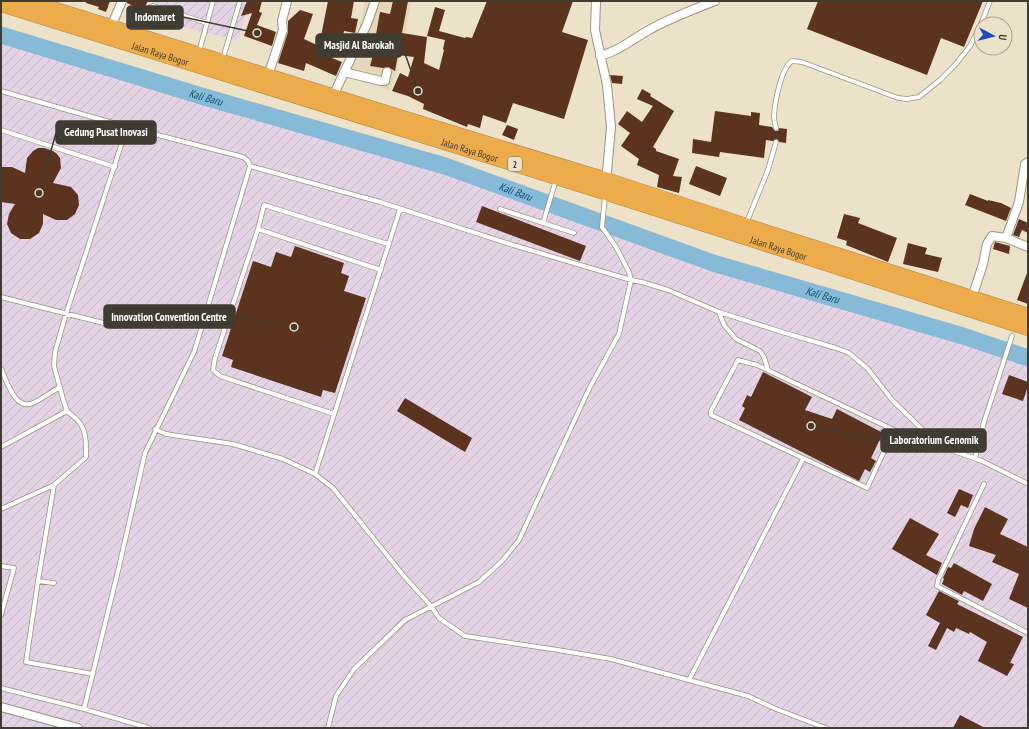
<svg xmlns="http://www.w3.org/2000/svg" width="1029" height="729" viewBox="0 0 1029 729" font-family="'PT Sans Narrow',sans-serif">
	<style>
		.built { fill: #e4d8b8 }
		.industrial { fill: url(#industrial-furrows) }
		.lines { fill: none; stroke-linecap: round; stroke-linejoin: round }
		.river { stroke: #87bad7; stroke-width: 17 }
		.building { fill: #5c331e }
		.lane-casing { stroke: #9d947d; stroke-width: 5.5 }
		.street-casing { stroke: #9d947d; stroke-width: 10 }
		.highway-casing { stroke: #b08542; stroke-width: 16 }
		.lane { stroke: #fff; stroke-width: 4 }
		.street { stroke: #fff; stroke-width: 8 }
		.highway { stroke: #ecac4b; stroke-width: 15 }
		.labels { text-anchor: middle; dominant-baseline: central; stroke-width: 4; stroke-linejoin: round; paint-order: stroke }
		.shield { fill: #ece2ca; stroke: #746e60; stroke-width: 1 }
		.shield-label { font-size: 9px; font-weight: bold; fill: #403c32 }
		.street-label { font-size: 10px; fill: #403c32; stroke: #ece2ca }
		.water-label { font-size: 11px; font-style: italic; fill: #0e4f6c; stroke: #ece2ca }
		.leader { fill: none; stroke: #403c32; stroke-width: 1.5 }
		.callout-dot { fill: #403c32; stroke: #ece2ca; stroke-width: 1.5 }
		.callout { fill: #403c32; stroke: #403c32; stroke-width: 1.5 }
		.callout-label { font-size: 11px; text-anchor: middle; font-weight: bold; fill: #fff }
	</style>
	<defs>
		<pattern id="industrial-furrows" width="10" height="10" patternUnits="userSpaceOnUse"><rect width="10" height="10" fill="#e3d3e5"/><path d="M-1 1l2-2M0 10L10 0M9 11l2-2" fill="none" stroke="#c4b6c5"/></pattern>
	</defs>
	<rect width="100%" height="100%" fill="#ece2ca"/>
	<!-- built -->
	<path class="built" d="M365 1H412L397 71 390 91 340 74 361 23Z"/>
	<!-- industrial -->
	<path class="industrial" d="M153 1H250L238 41 148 18Z
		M1 35 1028 355V728H1Z"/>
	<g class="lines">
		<!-- river -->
		<path class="river" id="s1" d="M1 35 208 98 445 166 713 263 963 336 1028 358"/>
	</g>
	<!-- building -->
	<path class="building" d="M86 1H110L106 12 98 9 99 7 86 3Z
		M127 1H148L143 10 127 3Z
		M247 1H262L259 12 262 13 257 25 276 32 272 46 244 36 252 13 241 16Z
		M328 1 338 2V1H354L351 18 358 19 355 33 344 31 341 46 337 45 332 58 342 62 336 76 306 63 304 71 278 63 288 32V21L300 10 313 14 304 39 319 46Z
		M393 1H408L402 33 427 37 424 63 439 70 444 50 443 49 445 40 427 36 435 7 445 10 439 31 465 38 466 37 472 38 487 1H573L562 32 588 40 564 119 513 103 506 123 483 115 480 128 468 124 467 127 423 109 424 104 408 96 392 91 400 73 408 77 414 57 398 55 395 71 388 67 383 68 370 66 373 55 363 54 366 38 375 40 380 12 390 14Z
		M818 1H983L964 47 941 38 927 75 807 29Z
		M610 75 623 76 622 84 612 83Z
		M642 89 651 94 650 96 674 111 653 147 656 149V151L679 159 673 176 682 177 679 193 657 187 659 175 637 165 639 159 621 146 630 133 618 124 627 111 642 122 653 106 637 99Z
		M715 111 751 116V112L760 113 759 125 772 127 775 131H778L779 128 787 129 786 143 779 142 777 139 773 141 766 140 764 158 720 152 719 157 692 153 693 139 711 142Z
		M507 125 518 129 514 140 502 135Z
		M38 148H44L53 151 57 154 60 158 61 168 53 183 71 187 78 195 79 205 75 214 67 220H56L43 214V224L39 233 30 239H20L11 233 7 224 9 214 15 204 1 202V167H12L25 173 27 158 33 151Z
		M696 166 727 178 720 196 689 184Z
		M970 194 988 201V200L1001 203 1011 208 1006 221 965 205Z
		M482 206 586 246 580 261 476 222Z
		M844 214 860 218 858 223 897 238 888 262 846 245 847 241 837 238Z
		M1019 219 1028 223V233L1022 230 1019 237 1013 235Z
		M995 242 1010 246 1009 254 993 249Z
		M908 243 927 248 925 254 942 258 938 272 903 264Z
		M295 246 344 263 341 273 349 276 344 291 366 298 335 393 323 390 321 397 231 367 233 360 222 356 253 261 271 267 276 252 291 257Z
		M1027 273H1028V304L1017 300Z
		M763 372 812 397 805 410 832 419 837 409 883 433 871 458 876 461 870 472 865 469 859 481 739 420 745 408 742 406 747 395 751 397Z
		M1009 375 1028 382V386L1023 401 1002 394Z
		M405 398 472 438 465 452 397 411Z
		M959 489 973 495 968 508 961 505 955 517 947 513Z
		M985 507 1008 519 1000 534 1028 547V608L1009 599 1019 574 992 562 996 555 969 546 974 529Z
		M910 518 939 534 926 555 942 563 937 575 892 549Z
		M954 563 992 584 983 601 964 591 962 595 942 584 944 579 943 578 948 567 951 568Z
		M939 591 959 601 957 604 1023 637 1010 663 1014 664 1007 676 978 661 987 642 970 632 969 634 956 628 954 632 947 628 936 650 928 646 940 623 926 615Z
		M960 715 985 728H953Z"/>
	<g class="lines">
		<!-- lane casing -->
		<g class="lane-casing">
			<path id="lane" d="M981 24 990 1
				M136 31C140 22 143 11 153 6L207 23
				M199 52 213 1
				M223 58 240 1
				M1 91 127 127 243 157 248 161 250 166 199 336 194 352 145 453 119 567 84 709
				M776 128C775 124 774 119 774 115 775 102 781 68 792 61L802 62 898 98 907 99 919 97 940 80 955 65 970 46 981 25
				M1 130 115 167
				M250 166 380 202 513 245 631 280 642 282 668 290 719 312 782 332 836 348 849 353 867 368 893 401 934 441 948 449 982 461 1028 484
				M500 209 574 233
				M543 223 556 180
				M746 224 768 170 776 142
				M258 229 381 270
				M1 297 115 326
				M719 312 724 325 736 339 760 351 764 357 768 370
				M738 360 757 365 894 430 867 488 711 415V411Z
				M1 369C7 381 15 411 33 403 42 399 51 392 60 387
				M67 411 63 399 54 366 55 352 66 314 127 127
				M334 414 220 376 213 370 215 358 258 229 264 205 388 244
				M155 429 166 434 233 444 283 459 315 474 333 488 403 575 431 606 439 618 465 636 558 650 611 659 748 696 776 709 826 728
				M1 447 67 411C71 415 76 418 79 422 87 431 86 446 86 457L54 485 1 509
				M975 458 984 422 1012 336
				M315 474 400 209
				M984 484 938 580 937 586 1028 633
				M1 566 14 568 1 615
				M38 581 26 662 93 674
				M54 583 38 581 54 485
				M689 680 803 459
				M1 688 84 709 149 728
				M328 728 336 696 354 669 405 620 479 582 502 561 519 540 589 389 619 334 631 280 629 272 616 247 602 227 605 196"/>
		</g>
		<!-- street casing -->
		<g class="street-casing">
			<path id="street" d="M596 1 595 30 607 85 611 127 606 183
				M111 27 122 1
				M600 56C621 50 631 40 649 30 670 18 692 10 715 1
				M344 72 381 81H385L387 72
				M268 76 283 30 282 21 287 1
				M333 96 367 24 375 1
				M1006 238 1019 202 1025 164 1028 162
				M972 298 983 264 987 244 992 236 1006 238 1028 247
				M1 707 78 728"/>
		</g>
		<!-- highway casing -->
		<g class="highway-casing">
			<g id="highway">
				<path d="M27 1 392 115 606 180 746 226 1028 316"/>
				<path id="s2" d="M1 4 605 192 1028 328"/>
			</g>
		</g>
		<!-- lane -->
		<use href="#lane" class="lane"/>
		<!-- street -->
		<use href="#street" class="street"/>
		<!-- highway -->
		<use href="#highway" class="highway"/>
	</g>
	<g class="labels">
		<!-- shield labels -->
		<rect class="shield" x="508" y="157" width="14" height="14" rx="3"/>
		<g class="shield-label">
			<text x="515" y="164">2</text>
		</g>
		<!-- street labels -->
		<g class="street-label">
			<text stroke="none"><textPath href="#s2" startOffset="167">Jalan Raya Bogor</textPath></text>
			<text stroke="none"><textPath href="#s2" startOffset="491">Jalan Raya Bogor</textPath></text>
			<text stroke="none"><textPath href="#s2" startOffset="815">Jalan Raya Bogor</textPath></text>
		</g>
		<!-- water labels -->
		<g class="water-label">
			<text stroke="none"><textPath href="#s1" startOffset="214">Kali Baru</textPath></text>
			<text stroke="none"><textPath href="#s1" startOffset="538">Kali Baru</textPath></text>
			<text stroke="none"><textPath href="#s1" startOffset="862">Kali Baru</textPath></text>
		</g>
	</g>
	<!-- callouts -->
	<path class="leader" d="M257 33L183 17M418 91L402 45M39 193L56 133M294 327L235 317M811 426L881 440"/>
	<g class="callout-dot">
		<circle cx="257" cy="33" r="4"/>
		<circle cx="418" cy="91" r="4"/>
		<circle cx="39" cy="193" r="4"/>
		<circle cx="294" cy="327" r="4"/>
		<circle cx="811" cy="426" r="4"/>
	</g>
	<g class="callout">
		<rect x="127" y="6" width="56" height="23" rx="4"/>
		<rect x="316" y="34" width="86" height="23" rx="4"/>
		<rect x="56" y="121" width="100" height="23" rx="4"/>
		<rect x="104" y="305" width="131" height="23" rx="4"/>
		<rect x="881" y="429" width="105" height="23" rx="4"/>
	</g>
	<g class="callout-label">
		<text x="155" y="21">Indomaret</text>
		<text x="359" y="49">Masjid Al Barokah</text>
		<text x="106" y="136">Gedung Pusat Inovasi</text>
		<text x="169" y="321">Innovation Convention Centre</text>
		<text x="934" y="444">Laboratorium Genomik</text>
	</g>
	<!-- border -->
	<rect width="1029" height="729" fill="none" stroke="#403c32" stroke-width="4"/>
	<!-- north arrow -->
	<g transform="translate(993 36) rotate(97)"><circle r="19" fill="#ece2ca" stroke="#a7a08d"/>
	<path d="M0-3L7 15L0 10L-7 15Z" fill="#1f4bb8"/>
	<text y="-6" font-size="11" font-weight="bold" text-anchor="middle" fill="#403c32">U</text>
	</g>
</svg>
